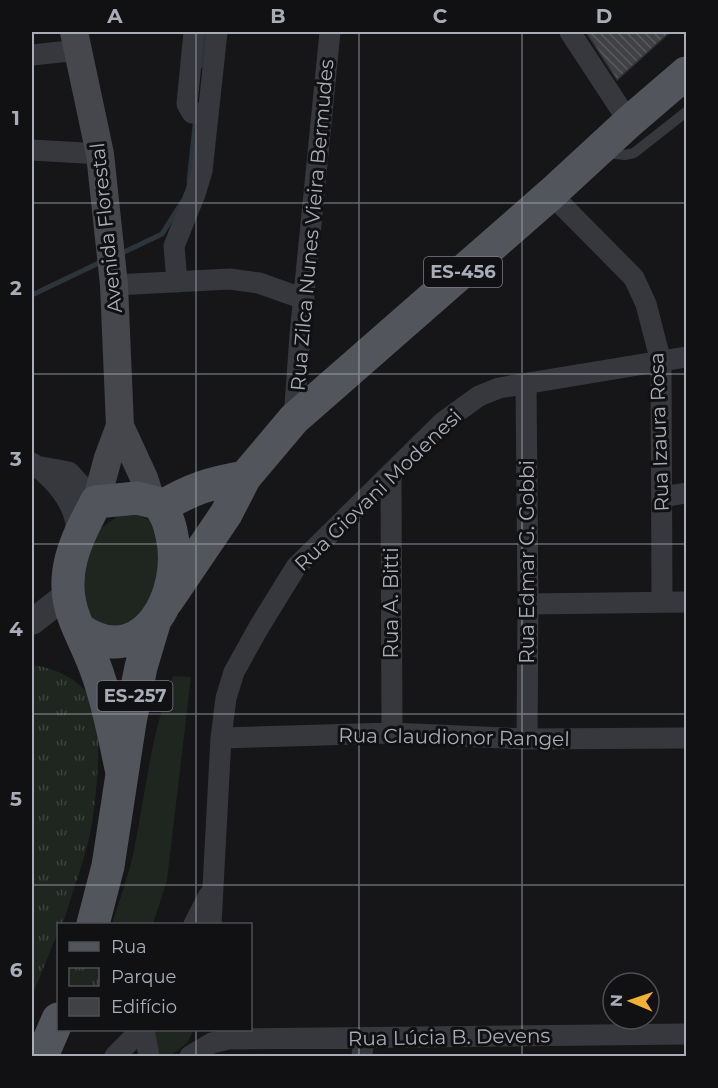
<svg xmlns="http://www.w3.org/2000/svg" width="718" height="1088" viewBox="0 0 718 1088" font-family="Montserrat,sans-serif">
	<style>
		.grass { fill: #1e261f }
		.park { fill: url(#park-tufts) }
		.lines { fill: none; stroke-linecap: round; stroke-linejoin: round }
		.stream { stroke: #2c353c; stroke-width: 5 }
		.building { fill: url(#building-back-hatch); stroke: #303034; stroke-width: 1.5 }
		.service { stroke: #37383d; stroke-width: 10 }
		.minor { stroke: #37383d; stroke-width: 21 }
		.tertiary { stroke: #37383d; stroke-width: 26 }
		.secondary { stroke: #45474d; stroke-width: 28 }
		.primary { stroke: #53555c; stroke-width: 33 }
		.grid { fill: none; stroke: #a8adb8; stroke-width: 1.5; stroke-opacity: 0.55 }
		.labels { text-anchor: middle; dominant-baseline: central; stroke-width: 6; stroke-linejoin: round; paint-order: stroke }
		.shield { fill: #111113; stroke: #7b7e86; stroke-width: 1.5 }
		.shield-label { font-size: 18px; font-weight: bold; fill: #a8adb8 }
		.street-label { font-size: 20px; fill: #a8adb8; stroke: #111113 }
		.neatline { fill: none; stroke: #a8adb8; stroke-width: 2 }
		.grid-label { font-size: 20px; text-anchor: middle; font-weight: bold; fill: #a8adb8 }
	</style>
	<defs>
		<pattern id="park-tufts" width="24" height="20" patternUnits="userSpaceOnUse" patternTransform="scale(1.5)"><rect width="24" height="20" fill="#1e261f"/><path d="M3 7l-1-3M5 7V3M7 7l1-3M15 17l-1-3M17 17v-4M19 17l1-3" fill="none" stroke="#3c433d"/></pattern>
		<pattern id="building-back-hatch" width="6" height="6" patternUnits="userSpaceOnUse" patternTransform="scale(1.5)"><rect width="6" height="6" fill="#404145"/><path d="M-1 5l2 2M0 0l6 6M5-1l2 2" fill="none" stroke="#595a5e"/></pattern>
	</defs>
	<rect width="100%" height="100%" fill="#161618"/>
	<!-- grass -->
	<path class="grass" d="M136 514 152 521 162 538 153 596 138 621 119 631 91 628 78 575 97 531 118 516Z
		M173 676 191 677 167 880 153 924H112C120 898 130 872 135 845 146 787 152 732 173 676Z
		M155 1030H193L188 1042 171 1056H157L154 1040Z"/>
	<!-- park -->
	<path class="park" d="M32 665C55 668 81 679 92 701 104 724 96 803 91 829 85 858 74 888 65 917L62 924H58V932L32 996Z"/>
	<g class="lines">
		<!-- stream -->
		<path class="stream" d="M201 66 206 32
			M189 182 196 117
			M120 254 162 234 182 202
			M32 295 103 261"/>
	</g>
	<!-- building -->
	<path class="building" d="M586 32H670L617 80Z"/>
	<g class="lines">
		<!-- service -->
		<path class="service" d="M605 153 625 155 634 153 686 112"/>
		<!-- minor -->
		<path class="minor" d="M194 32 187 104 192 113 208 114
			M570 32 629 122
			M32 55 79 50
			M32 150 100 154
			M551 194 634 278 646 304 661 362 662 601
			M177 282 174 246 195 194 202 171 217 32
			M114 285 230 279 259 283 304 299
			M526 385 528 604 527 739
			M294 419 300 335 330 32
			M32 463C50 476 70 496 75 519 77 525 76 533 77 539
			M36 466 69 472 96 502
			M391 473 392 733
			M662 497 686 493
			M528 604 686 602
			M221 738 392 733 527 739 686 738
			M194 924 209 895
			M211 924 221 738 226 698 234 672 259 627 296 567 443 422 479 396 499 388 686 357
			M144 1030 149 1056
			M115 1056 141 1030
			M190 1056 212 1043 228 1039 686 1034
			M362 1056 364 1038"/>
		<!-- tertiary -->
		<path class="tertiary" d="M32 622 69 593"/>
		<!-- secondary -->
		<path class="secondary" d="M74 32 100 154 114 285 120 426 108 458 96 502
			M120 426 144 478 151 500"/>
		<!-- primary -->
		<path class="primary" d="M161 507C191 489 210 483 245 477
			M167 601 226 514 245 477 294 419 551 194 629 122 686 73
			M79 629C144 674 185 592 172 536 170 524 166 512 157 503L137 498 96 502C76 540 57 576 75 620 82 638 92 656 98 675 109 707 115 740 122 773
			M93 924 108 866 130 722 141 667 155 620
			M42 1056 58 1019"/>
	</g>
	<!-- grid -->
	<path class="grid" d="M196 32V924M359 32V1056M522 32V1056M32 203H686M32 374H686M32 544H686M32 714H686M32 885H686M196 1030V1056"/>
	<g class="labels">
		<!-- shield labels -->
		<g class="shield">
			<rect x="424" y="257" width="78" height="30" rx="4.5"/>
			<rect x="97.5" y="681" width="75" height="30" rx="4.5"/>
		</g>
		<g class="shield-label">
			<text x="463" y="272">ES-456</text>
			<text x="135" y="696">ES-257</text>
		</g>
		<!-- street labels -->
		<g class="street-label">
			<text transform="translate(312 225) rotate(-85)">Rua Zilca Nunes Vieira Bermudes</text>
			<text transform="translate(106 228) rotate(-96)">Avenida Florestal</text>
			<text transform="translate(659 432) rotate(-92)">Rua Izaura Rosa</text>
			<text transform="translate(378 490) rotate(-44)">Rua Giovani Modenesi</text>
			<text transform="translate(527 562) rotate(-90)">Rua Edmar G. Gobbi</text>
			<text transform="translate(391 603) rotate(-90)">Rua A. Bitti</text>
			<text transform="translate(454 737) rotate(1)">Rua Claudionor Rangel</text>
			<text transform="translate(449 1037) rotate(-1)">Rua Lúcia B. Devens</text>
		</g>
	</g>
	<!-- border -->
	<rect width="718" height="1088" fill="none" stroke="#111113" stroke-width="66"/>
	<!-- legend -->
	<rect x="57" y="923" width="195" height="108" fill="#111113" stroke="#4d4f55" stroke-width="1.5"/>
	<rect x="69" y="942" width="30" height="9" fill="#53555c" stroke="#4d4f55" stroke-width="1.5"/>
	<text x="111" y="953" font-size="18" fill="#a8adb8">Rua</text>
	<rect x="69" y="968" width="30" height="18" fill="url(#park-tufts)" stroke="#4d4f55" stroke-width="1.5"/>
	<text x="111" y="983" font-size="18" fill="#a8adb8">Parque</text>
	<rect x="69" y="998" width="30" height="18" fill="#404145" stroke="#4d4f55" stroke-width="1.5"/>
	<text x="111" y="1013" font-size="18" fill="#a8adb8">Edifício</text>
	<!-- north arrow -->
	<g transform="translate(631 1001) rotate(272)"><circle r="28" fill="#111113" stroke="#4d4f55" stroke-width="1.5"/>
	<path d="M0-4.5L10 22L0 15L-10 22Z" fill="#f2b134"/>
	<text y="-9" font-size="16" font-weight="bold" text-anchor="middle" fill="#a8adb8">N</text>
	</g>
	<rect x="33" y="33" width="652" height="1022" class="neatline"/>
	<g class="grid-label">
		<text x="115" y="23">A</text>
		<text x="278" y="23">B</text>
		<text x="440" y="23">C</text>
		<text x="604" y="23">D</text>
		<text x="16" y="125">1</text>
		<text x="16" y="295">2</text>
		<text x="16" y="466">3</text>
		<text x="16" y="636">4</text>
		<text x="16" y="806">5</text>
		<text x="16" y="977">6</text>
	</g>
</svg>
